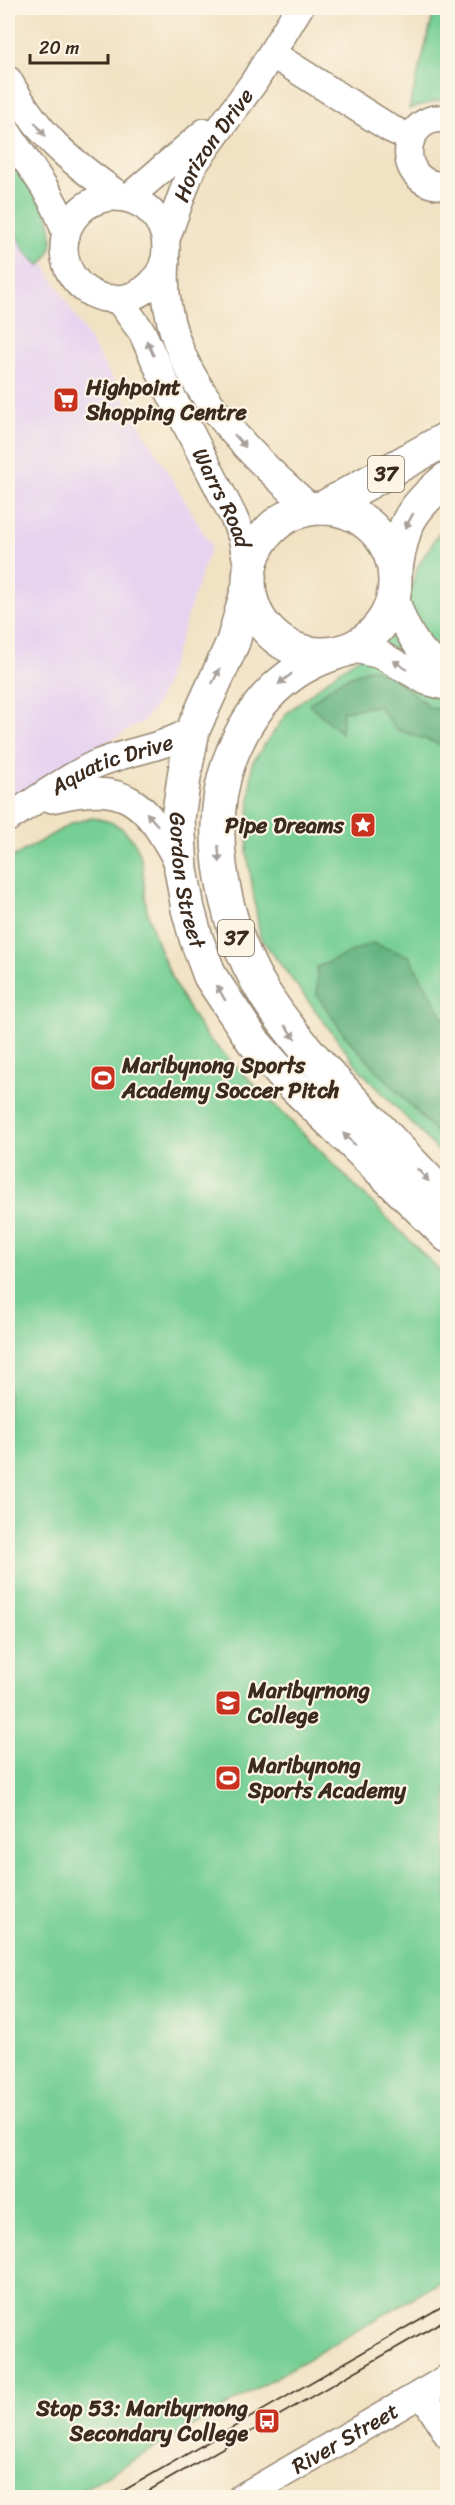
<svg xmlns="http://www.w3.org/2000/svg" width="455" height="2505" viewBox="0 0 455 2505" font-family="Sriracha,sans-serif">
	<style>
		.built { fill: #e6d3f0 }
		.green { fill: #76cf94; stroke: #587c59; stroke-width: 1.5 }
		.forest { fill: #60b27e; stroke: #4e6e4e; stroke-width: 1.5 }
		.lines { fill: none; stroke-linecap: round; stroke-linejoin: round }
		.minor-casing { stroke: #968671; stroke-width: 30 }
		.major-casing { stroke: #968671; stroke-width: 36 }
		.minor { stroke: #fff; stroke-width: 27 }
		.major { stroke: #fff; stroke-width: 33 }
		.tram { stroke: #3b2a1e; stroke-width: 1.5 }
		.oneway { fill: #a79f9a }
		.labels { text-anchor: middle; dominant-baseline: central; stroke-width: 4.5; stroke-linejoin: round; paint-order: stroke }
		.shield { fill: #fcf5e5; stroke: #75675a; stroke-width: 1.5 }
		.shield-label { font-size: 21px; font-weight: bold; fill: #3b2a1e }
		.street-label { font-size: 22px; fill: #3b2a1e; stroke: #fcf5e5 }
		.poi-label { font-size: 22px; font-weight: bold; fill: #3b2a1e; stroke: #fcf5e5; text-anchor: start }
	</style>
	<rect width="100%" height="100%" fill="#fcf5e5"/>
	<filter id="ink" filterUnits="userSpaceOnUse"><feTurbulence type="fractalNoise" baseFrequency=".0167" numOctaves="2"/><feDisplacementMap in="SourceGraphic" scale="12" xChannelSelector="R" yChannelSelector="G"/><feConvolveMatrix kernelMatrix="1 2 1 2 8 2 1 2 1" color-interpolation-filters="sRGB"/></filter>
	<filter id="wash" filterUnits="userSpaceOnUse"><feTurbulence type="fractalNoise" baseFrequency=".008" numOctaves="4" result="noise"/><feDisplacementMap in="SourceGraphic" scale="24" xChannelSelector="R" yChannelSelector="G"/><feGaussianBlur stdDeviation="1.35" result="paint"/><feColorMatrix in="noise" values="0 0 0 0 0 0 0 0 0 0 0 0 0 0 0 0 0 1.4 0 .05"/><feComposite in="paint" operator="in"/></filter>
	<g filter="url(#wash)">
		<rect width="100%" height="100%" fill="#f1e2c4"/>
		<!-- built -->
		<path class="built" d="M8 203 211 545 164 687 156 705 144 721 8 799Z"/>
		<!-- green -->
		<path class="green" d="M435 8H447V102L440 100 409 109Z
			M8 154C29 183 74 232 40 266L26 252 8 222Z
			M447 520V1160L361 1071 260 937 247 852 252 763 287 713 337 672 395 633 418 566Z
			M92 818C111 820 123 826 134 842 147 861 142 887 147 909 158 954 180 998 206 1036L447 1278V2278L70 2497H8V860L72 823Z"/>
		<!-- forest -->
		<path class="forest" d="M371 668 394 678 431 708 447 710V747L396 729 378 706 343 711 341 733 309 704 339 681Z
			M372 943 409 956 447 1024V1144L346 1037 317 995V967Z"/>
	</g>
	<g filter="url(#ink)">
		<g class="lines">
			<!-- minor casing -->
			<g class="minor-casing">
				<g id="minor">
					<path d="M272 54 391 129 411 138"/>
					<path d="M8 80C41 138 66 158 120 196"/>
					<path d="M448 119C397 112 394 191 448 185"/>
					<path d="M8 133C28 166 56 196 66 235"/>
					<circle cx="115" cy="248" r="51"/>
					<path d="M128 198 205 132"/>
					<path id="s1" d="M166 239 192 167 254 82 299 8"/>
					<path d="M166 260C156 366 239 445 312 509"/>
					<path id="s2" d="M118 299 142 332 167 387 233 516 242 537 249 573"/>
					<path d="M394 593C401 620 417 659 448 667"/>
					<path d="M351 648 381 655 426 681 448 687"/>
					<path d="M52 799C127 780 145 801 179 864"/>
					<path id="s3" d="M8 818C36 801 64 779 94 765 129 750 159 750 193 730"/>
					<path d="M422 2393 448 2435"/>
					<path id="s4" d="M241 2498 448 2378"/>
				</g>
			</g>
			<!-- major casing -->
			<g class="major-casing">
				<g id="major">
					<path d="M323 508 448 438"/>
					<circle cx="322" cy="581" r="73"/>
					<path d="M395 575C402 526 408 510 448 478"/>
					<path id="s5" d="M249 585 233 642 193 730 185 771 178 818 181 869 188 909 196 938 210 976 253 1041 281 1073 448 1236"/>
					<path d="M336 653C288 668 254 702 234 749 218 786 215 825 220 865 234 972 282 1025 353 1101 385 1134 415 1168 448 1200"/>
				</g>
			</g>
			<!-- minor -->
			<use href="#minor" class="minor"/>
			<!-- major -->
			<use href="#major" class="major"/>
			<!-- tram -->
			<path class="tram" d="M111 2498 448 2303
				M136 2498 448 2318"/>
		</g>
		<!-- one-way arrows -->
		<defs><path id="oneway-solid" d="M-6-.8H1V-3.2L6.5 0L1 3.2V.8H-6Z" transform="scale(1.5)"/></defs>
		<g class="oneway">
			<use href="#oneway-solid" transform="translate(40 129) rotate(52)"/>
			<use href="#oneway-solid" transform="translate(150 348) rotate(-115)"/>
			<use href="#oneway-solid" transform="translate(240 441) rotate(48)"/>
			<use href="#oneway-solid" transform="translate(409 521) rotate(119)"/>
			<use href="#oneway-solid" transform="translate(400 665) rotate(-147)"/>
			<use href="#oneway-solid" transform="translate(216 676) rotate(-64)"/>
			<use href="#oneway-solid" transform="translate(285 679) rotate(142)"/>
			<use href="#oneway-solid" transform="translate(152 819) rotate(-132)"/>
			<use href="#oneway-solid" transform="translate(219 854) rotate(85)"/>
			<use href="#oneway-solid" transform="translate(221 993) rotate(-120)"/>
			<use href="#oneway-solid" transform="translate(290 1032) rotate(52)"/>
			<use href="#oneway-solid" transform="translate(349 1139) rotate(-136)"/>
			<use href="#oneway-solid" transform="translate(423 1175) rotate(47)"/>
		</g>
	</g>
	<!-- icons -->
	<defs>
		<g id="supermarket-square" transform="scale(1.35)"><rect x="-9" y="-9" width="18" height="18" rx="4" fill="#c8321e" stroke="#fcf5e5"/><path d="M-6-5.5h2.5l.6 2H6L4.5 2H-2.5L-4.4-4H-6ZM-1.5 3.2a1.3 1.3 0 1 0 .1 0ZM3 3.2a1.3 1.3 0 1 0 .1 0Z" fill="#fff"/></g>
		<g id="sight-square" transform="scale(1.35)"><rect x="-9" y="-9" width="18" height="18" rx="4" fill="#c8321e" stroke="#fcf5e5"/><path d="M0-6L1.8-2.2L6-1.7L2.9 1.2L3.7 5.4L0 3.3L-3.7 5.4L-2.9 1.2L-6-1.7L-1.8-2.2Z" fill="#fff"/></g>
		<g id="stadium-square" transform="scale(1.35)"><rect x="-9" y="-9" width="18" height="18" rx="4" fill="#c8321e" stroke="#fcf5e5"/><path d="M0-5a6.5 5 0 1 0 0 10a6.5 5 0 1 0 0-10ZM-3.5-1.8h7v3.6h-7Z" fill="#fff"/></g>
		<g id="school-square" transform="scale(1.35)"><rect x="-9" y="-9" width="18" height="18" rx="4" fill="#c8321e" stroke="#fcf5e5"/><path d="M0-5L7-2L0 1L-7-2ZM-4 1L0 2.5L4 1V4Q0 6-4 4Z" fill="#fff"/></g>
		<g id="bus-square" transform="scale(1.35)"><rect x="-9" y="-9" width="18" height="18" rx="4" fill="#c8321e" stroke="#fcf5e5"/><path d="M-5-6H5V4H4V6H2V4H-2V6H-4V4H-5ZM-3.5-4V0h7V-4ZM-3.5 1.2v1.5H-2V1.2ZM2 1.2v1.5H3.5V1.2Z" fill="#fff"/></g>
	</defs>
	<g fill-rule="evenodd">
		<use href="#supermarket-square" x="66" y="400"/>
		<use href="#sight-square" x="363" y="825"/>
		<use href="#stadium-square" x="103" y="1078"/>
		<use href="#school-square" x="228" y="1703"/>
		<use href="#stadium-square" x="228" y="1778"/>
		<use href="#bus-square" x="267" y="2421"/>
	</g>
	<g class="labels">
		<!-- shield labels -->
		<g class="shield">
			<rect x="368" y="456" width="36" height="36" rx="4.5"/>
			<rect x="218" y="920" width="36" height="36" rx="4.5"/>
		</g>
		<g class="shield-label">
			<text x="386" y="474">37</text>
			<text x="236" y="938">37</text>
		</g>
		<!-- street labels -->
		<g class="street-label">
			<text stroke="none"><textPath href="#s1" startOffset="106">Horizon Drive</textPath></text>
			<text stroke="none"><textPath href="#s2" startOffset="225">Warrs Road</textPath></text>
			<text stroke="none"><textPath href="#s3" startOffset="118">Aquatic Drive</textPath></text>
			<text stroke="none"><textPath href="#s5" startOffset="308">Gordon Street</textPath></text>
			<text stroke="none"><textPath href="#s4" startOffset="120">River Street</textPath></text>
		</g>
		<!-- poi labels -->
		<g class="poi-label">
			<text x="86" y="387">Highpoint<tspan x="86" dy="25">Shopping Centre</tspan></text>
			<text x="344" y="825" text-anchor="end">Pipe Dreams</text>
			<text x="122" y="1065">Maribynong Sports<tspan x="122" dy="25">Academy Soccer Pitch</tspan></text>
			<text x="248" y="1690">Maribyrnong<tspan x="248" dy="25">College</tspan></text>
			<text x="248" y="1765">Maribynong<tspan x="248" dy="25">Sports Academy</tspan></text>
			<text x="248" y="2408" text-anchor="end">Stop 53: Maribyrnong<tspan x="248" dy="25">Secondary College</tspan></text>
		</g>
	</g>
	<!-- margin -->
	<rect width="455" height="2505" fill="none" stroke="#fcf5e5" stroke-width="30"/>
	<!-- scale -->
	<path d="M30 54v9h78v-9" fill="none" stroke="#3b2a1e" stroke-width="3"/>
	<text x="39" y="54" font-size="18" fill="#3b2a1e" stroke="#fcf5e5" stroke-width="4.5" paint-order="stroke">20 m</text>
</svg>
